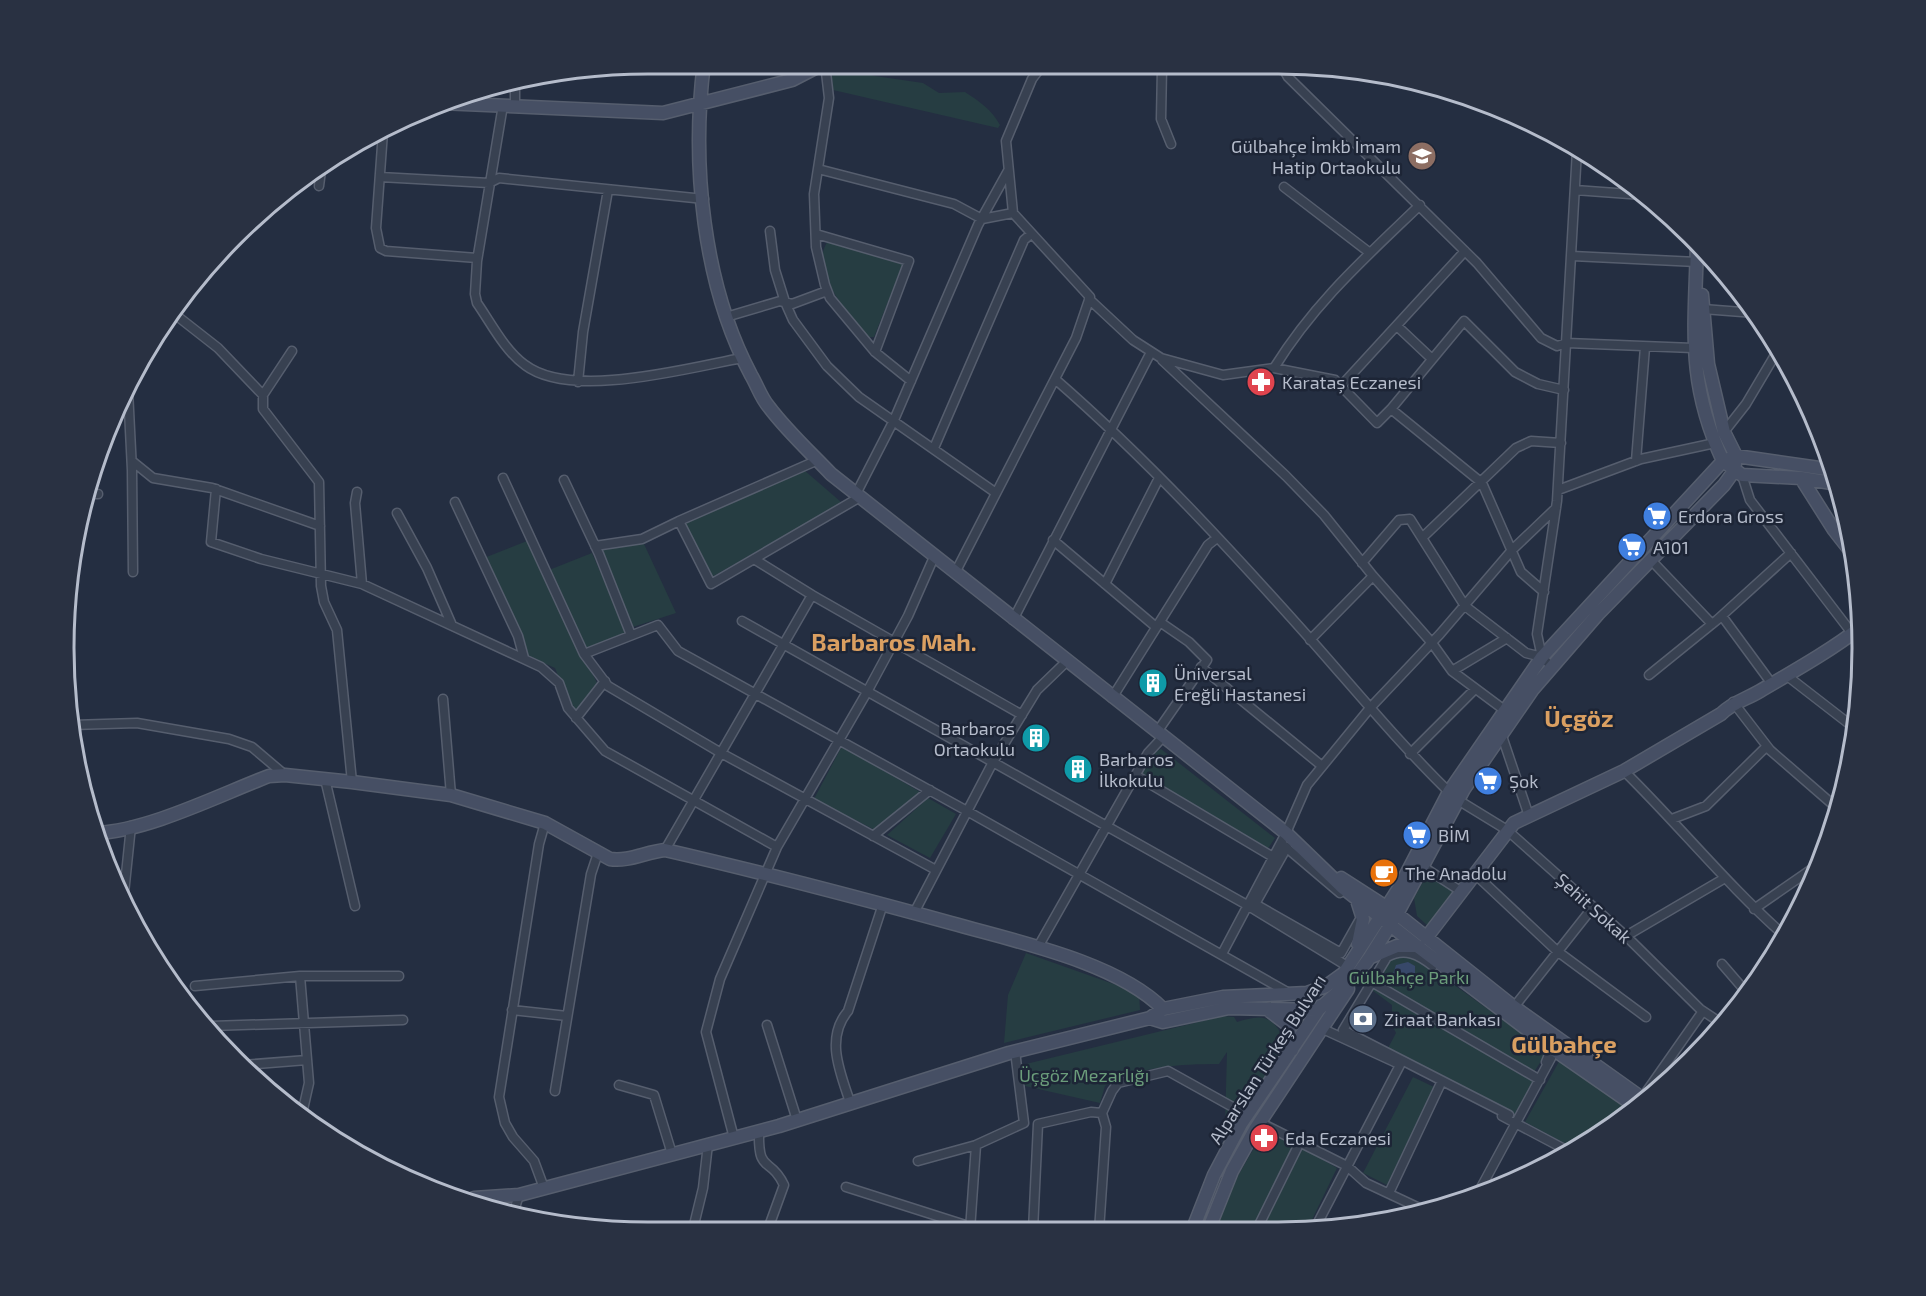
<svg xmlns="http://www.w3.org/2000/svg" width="1926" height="1296" viewBox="0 0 1926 1296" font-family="'Exo 2',sans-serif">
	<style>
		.green { fill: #263d42 }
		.water { fill: #374869 }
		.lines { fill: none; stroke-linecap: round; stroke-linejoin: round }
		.street-casing { stroke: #565e6e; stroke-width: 11 }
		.secondary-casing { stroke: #565e6e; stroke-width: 15 }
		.street { stroke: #384151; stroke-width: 8 }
		.secondary { stroke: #464f64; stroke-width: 12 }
		.labels { text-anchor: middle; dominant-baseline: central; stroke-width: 5; stroke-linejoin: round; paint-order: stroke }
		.poi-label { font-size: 18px; fill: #b5bccb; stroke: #1d2536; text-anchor: start }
		.street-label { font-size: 18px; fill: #b5bccb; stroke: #1d2536 }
		.park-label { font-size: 18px; fill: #6b9d7b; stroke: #1d2536 }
		.district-label { font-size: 24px; font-weight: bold; fill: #da9f61; stroke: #1d2536 }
		.rim { fill: none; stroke: #b5bccb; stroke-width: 3 }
	</style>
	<rect width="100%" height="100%" fill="#242e41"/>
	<!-- green -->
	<path class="green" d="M844 67 875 76 923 83 939 93 965 92C979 101 992 110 1000 125L998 128 833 90 831 70Z
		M828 241 903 264 874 337H868C850 314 807 271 828 241Z
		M804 470 841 502 840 504 712 577 685 525 689 518Z
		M527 541 597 683 576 710 571 708 555 668 526 655 484 558Z
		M644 544 676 613 633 627 599 548Z
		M592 553 627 633 586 648 549 570Z
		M842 746 920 792 875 830 814 799Z
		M1161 749 1275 838 1267 850 1140 774 1153 753Z
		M928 798 956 814 930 858 887 835Z
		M1428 873 1457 892 1429 927 1417 916 1414 898Z
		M1026 953 1139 993 1140 1010 1004 1043 1008 995Z
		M1401 954 1413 956 1424 963 1547 1052 1534 1072 1376 981 1387 960Z
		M1376 988 1535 1081 1516 1117 1388 1048 1396 1033 1392 1025V1005L1372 990Z
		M1223 1016 1234 1017 1237 1022C1252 1018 1265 1013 1276 1026 1280 1031 1283 1036 1282 1043 1278 1065 1244 1108 1231 1128L1225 1126 1227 1052 1219 1064C1181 1064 1139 1066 1105 1086L1100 1103 1025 1086 1026 1064Z
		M1561 1058 1635 1111 1575 1149 1525 1122Z
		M1413 1077 1434 1087 1387 1185 1363 1173Z
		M1265 1129 1294 1144 1251 1231H1216L1228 1193Z
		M1303 1148 1337 1168 1306 1232 1261 1231Z"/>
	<!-- water -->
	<path class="water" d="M1408 962 1415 966V974L1405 976 1401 982 1397 977H1392L1396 965Z"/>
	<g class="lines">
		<!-- street casing -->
		<g class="street-casing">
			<path id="street" d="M825 64 829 98 814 194 816 247 825 285 830 298 875 352 911 381
				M1162 68 1161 119 1171 144
				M1283 68 1288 77 1477 263 1541 338 1557 346 1567 343 1693 348
				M515 85V106
				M475 104V92
				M503 105 477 261 475 294 477 303C491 323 505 351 525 365 571 400 688 368 742 358
				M383 132 376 228 380 248 386 251 477 258
				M818 169 954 204 982 219 1013 213
				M380 177 489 183 499 178 704 199
				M319 186 322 163
				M1284 187 1370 253
				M1575 190 1643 195
				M770 231 775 270 785 302 793 320 827 366 859 397 996 493
				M816 234 909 261 875 352
				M1572 256 1697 262
				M1089 299 1133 340 1161 358 1223 375 1274 368 1335 380 1377 423 1391 409 1482 483 1521 572 1544 592
				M1703 309 1755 313
				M172 312 218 348 263 395V409L319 482 321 586 324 602 337 630 352 782
				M726 317 780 301 792 304 827 291
				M1397 326 1432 359
				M1162 360 1286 476 1324 515 1373 576
				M1274 368C1315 302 1365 258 1420 205
				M1055 379C1147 459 1231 550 1312 641 1357 692 1400 744 1449 792
				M578 382 583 332 608 190
				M1341 386 1465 251
				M128 390 132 470 133 572
				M263 395 292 351
				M1391 409 1464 321 1515 372 1538 384 1564 390
				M1724 432 1746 404 1778 350
				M1823 444 1827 469
				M934 448 1024 240 1031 234
				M818 460 679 521 711 584 860 497
				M132 461 153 478 212 488 320 526
				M1636 461 1645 347
				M1742 475 1750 500 1861 645
				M503 478 584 654 608 686 721 753 936 870
				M564 480 599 554 631 635
				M216 489 211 542 261 559 362 584 541 667 559 683 568 708 605 751 777 847
				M1558 490 1641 459 1715 443
				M357 492 355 503 362 584
				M91 494H98
				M856 494 894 420 978 225 1008 171
				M455 502 518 636 524 658
				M397 513 427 568 451 623
				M1423 537 1516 448 1531 441 1561 443
				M1053 540 1156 627
				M595 546 642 539 679 521
				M754 559 812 595
				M1651 560 1712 624
				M1362 563 1399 520 1410 519 1465 606 1526 653 1542 657
				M955 573 1076 338 1090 297 1013 213 1006 141 1032 79 1042 66
				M1105 584 1159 478
				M1722 616 1772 684
				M1013 620 1151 352
				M742 621 1247 905 1347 966
				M1310 640 1373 576 1432 643 1452 671 1503 709
				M584 654 658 625 678 651 967 811 1289 993
				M1551 666 1542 657 1537 634 1557 501 1577 150
				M1201 667 1322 766
				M1452 671 1507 638
				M1649 675 1717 620 1791 553
				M1786 675 1857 730
				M1112 698 1208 545 1217 538
				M443 699 451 795
				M1733 702 1770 750 1838 809
				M576 718 605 681
				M72 725 137 723 229 739 252 747 285 775
				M1157 732 1207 660 1189 642 1160 622
				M1501 733 1529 816
				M1410 754 1475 689
				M1624 771C1679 825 1728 886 1786 937
				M1135 775 1273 857
				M325 779 355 906
				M1458 800 1507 830 1626 936 1700 1009 1724 1025
				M1672 819 1706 806 1767 746
				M873 836 930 790
				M1281 843 1340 893
				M1287 847 1255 904 1341 953 1359 921
				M665 850 812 595 1022 715
				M1422 866 1462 892
				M1476 875 1557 951 1646 1017
				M123 903 131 826
				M1754 909 1819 864
				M914 913 993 762 1037 690 1066 662
				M1626 936 1725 878
				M1038 947 1148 753 1163 737
				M1222 954 1286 833 1307 785 1370 708 1440 634 1512 550 1556 508
				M1722 964 1747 993
				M1433 966C1419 955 1405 947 1387 957L1343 1030 1509 1115
				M1358 974 1540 1080
				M300 976 309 1083 302 1114
				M195 986 300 976H399
				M1514 1007 1593 907
				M512 1010 567 1016
				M767 1025 797 1120
				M211 1026 403 1020
				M1323 1029 1399 1064
				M1543 1046 1550 1052 1546 1062
				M243 1065 307 1060
				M619 1085 654 1095 672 1154
				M555 1091 591 874 598 853
				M1642 1098 1703 1011
				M850 1102C840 1072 825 1038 848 1011L883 904
				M1102 1113 1112 1091 1118 1083 1168 1071 1247 1115
				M1502 1116 1570 1152
				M1259 1122 1347 1166 1366 1183 1430 1213
				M759 1131C758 1176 770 1155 784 1185L768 1229
				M734 1138 706 1032 720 979 777 847 867 692 908 616 934 557
				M918 1161 976 1145
				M846 1187 981 1230
				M544 1188 534 1161 513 1137 505 1123 499 1097 539 844 545 823
				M1389 1193 1440 1085
				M1477 1195 1551 1058
				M514 1211 519 1195
				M693 1229 703 1188 708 1144
				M970 1230 976 1145 1024 1123 1015 1051
				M1033 1230 1038 1124 1091 1112 1102 1113 1106 1127 1099 1231
				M1256 1231 1300 1142
				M1313 1232 1400 1065"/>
		</g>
		<!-- secondary casing -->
		<g class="secondary-casing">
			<path id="secondary" d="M704 63C691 164 703 285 751 375 757 385 761 398 769 407 787 431 810 452 831 474L1286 833 1342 887 1417 946 1553 1049 1638 1108
				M1143 67H1169
				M441 103 663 113 792 80 823 64
				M1833 470 1736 456 1723 461 1742 475 1801 478 1838 484
				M1801 478 1834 530 1852 553
				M96 833C148 831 219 795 269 776L285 775 352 782 451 795 545 823 610 859C628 862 646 852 665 850 761 872 856 897 951 923 1014 941 1117 962 1163 1009
				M1341 878 1397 914 1514 1007 1646 1101
				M1357 900 1363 919 1358 944
				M1426 938 1514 823 1624 771 1721 714C1733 702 1745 700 1760 691 1794 671 1830 651 1861 627
				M1371 957 1397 946H1417
				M1267 1009 1288 1025 1292 1050
				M1150 1018 1163 1022 1229 1008 1318 1010 1358 974 1370 957 1397 914 1464 789 1533 689 1598 614 1724 485 1734 471 1736 456 1724 432 1708 364 1702 295
				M474 1198 519 1195 779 1126 1009 1053 1150 1018 1163 1009 1223 997 1307 993 1326 986 1344 973 1399 888 1449 792 1542 657 1723 461C1686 381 1695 328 1697 244
				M1192 1231 1214 1175 1241 1124 1321 1006
				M1208 1231 1232 1171 1256 1128 1348 989"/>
		</g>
		<!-- street -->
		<use href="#street" class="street"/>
		<!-- secondary -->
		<use href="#secondary" class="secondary"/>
	</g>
	<!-- icons -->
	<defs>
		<g id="school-disc" transform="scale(1.5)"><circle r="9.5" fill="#8d6e63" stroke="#1d2536"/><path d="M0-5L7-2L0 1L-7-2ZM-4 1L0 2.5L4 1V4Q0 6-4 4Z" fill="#fff"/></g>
		<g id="pharmacy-disc" transform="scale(1.5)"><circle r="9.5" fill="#e0444e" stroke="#1d2536"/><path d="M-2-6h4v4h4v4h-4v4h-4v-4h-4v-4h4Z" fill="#fff"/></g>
		<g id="supermarket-disc" transform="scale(1.5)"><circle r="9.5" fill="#3f7fe0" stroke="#1d2536"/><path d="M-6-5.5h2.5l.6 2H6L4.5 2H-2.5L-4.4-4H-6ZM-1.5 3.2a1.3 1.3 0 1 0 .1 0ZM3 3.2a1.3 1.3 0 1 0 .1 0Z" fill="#fff"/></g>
		<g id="building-disc" transform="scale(1.5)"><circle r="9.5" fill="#0f9aa8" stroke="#1d2536"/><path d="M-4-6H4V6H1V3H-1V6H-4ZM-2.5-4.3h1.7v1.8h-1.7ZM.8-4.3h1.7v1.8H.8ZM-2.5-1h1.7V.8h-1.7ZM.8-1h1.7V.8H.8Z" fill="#fff"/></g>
		<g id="cafe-disc" transform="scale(1.5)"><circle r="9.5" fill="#e8710a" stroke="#1d2536"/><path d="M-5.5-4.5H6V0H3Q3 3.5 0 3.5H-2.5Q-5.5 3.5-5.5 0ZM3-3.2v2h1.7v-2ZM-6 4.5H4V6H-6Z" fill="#fff"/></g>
		<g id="bank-disc" transform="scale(1.5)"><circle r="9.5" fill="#5c6f8a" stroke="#1d2536"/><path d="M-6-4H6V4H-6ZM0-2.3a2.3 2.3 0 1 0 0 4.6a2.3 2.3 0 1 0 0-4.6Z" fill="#fff"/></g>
	</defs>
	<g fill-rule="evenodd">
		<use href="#school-disc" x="1422" y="156"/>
		<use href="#pharmacy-disc" x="1261" y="382"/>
		<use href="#supermarket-disc" x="1657" y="516"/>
		<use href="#supermarket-disc" x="1632" y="547"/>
		<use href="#building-disc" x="1153" y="683"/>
		<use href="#building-disc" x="1036" y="738"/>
		<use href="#building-disc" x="1078" y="769"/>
		<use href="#supermarket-disc" x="1488" y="781"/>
		<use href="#supermarket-disc" x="1417" y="835"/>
		<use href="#cafe-disc" x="1384" y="873"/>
		<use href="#bank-disc" x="1363" y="1019"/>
		<use href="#pharmacy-disc" x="1264" y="1138"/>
	</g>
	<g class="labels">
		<!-- poi labels -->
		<g class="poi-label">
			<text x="1401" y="146" text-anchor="end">Gülbahçe İmkb İmam<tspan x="1401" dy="21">Hatip Ortaokulu</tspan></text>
			<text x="1282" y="382">Karataş Eczanesi</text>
			<text x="1678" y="516">Erdora Gross</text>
			<text x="1653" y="547">A101</text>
			<text x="1174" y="673">Üniversal<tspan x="1174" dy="21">Ereğli Hastanesi</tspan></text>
			<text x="1015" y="728" text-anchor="end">Barbaros<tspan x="1015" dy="21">Ortaokulu</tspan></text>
			<text x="1099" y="759">Barbaros<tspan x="1099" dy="21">İlkokulu</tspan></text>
			<text x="1509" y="781">Şok</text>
			<text x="1438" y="835">BİM</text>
			<text x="1405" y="873">The Anadolu</text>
			<text x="1384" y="1019">Ziraat Bankası</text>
			<text x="1285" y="1138">Eda Eczanesi</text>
		</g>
		<!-- street labels -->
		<g class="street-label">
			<text transform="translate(1594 908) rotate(42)">Şehit Sokak</text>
			<text transform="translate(1267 1059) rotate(-57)">Alparslan Türkeş Bulvarı</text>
		</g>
		<!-- park labels -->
		<g class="park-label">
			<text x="1409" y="977">Gülbahçe Parkı</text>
			<text x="1084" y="1075">Üçgöz Mezarlığı</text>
		</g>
		<!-- district labels -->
		<g class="district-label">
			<text x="894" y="641">Barbaros Mah.</text>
			<text x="1579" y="717">Üçgöz</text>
			<text x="1564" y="1043">Gülbahçe</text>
		</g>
	</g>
	<!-- crop -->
	<path d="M0 0H1926V1296H0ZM648 74H1278A574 574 0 0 1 1852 648V648A574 574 0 0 1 1278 1222H648A574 574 0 0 1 74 648V648A574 574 0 0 1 648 74Z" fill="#293142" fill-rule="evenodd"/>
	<path class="rim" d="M648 74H1278A574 574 0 0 1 1852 648V648A574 574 0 0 1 1278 1222H648A574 574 0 0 1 74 648V648A574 574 0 0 1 648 74Z"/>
</svg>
